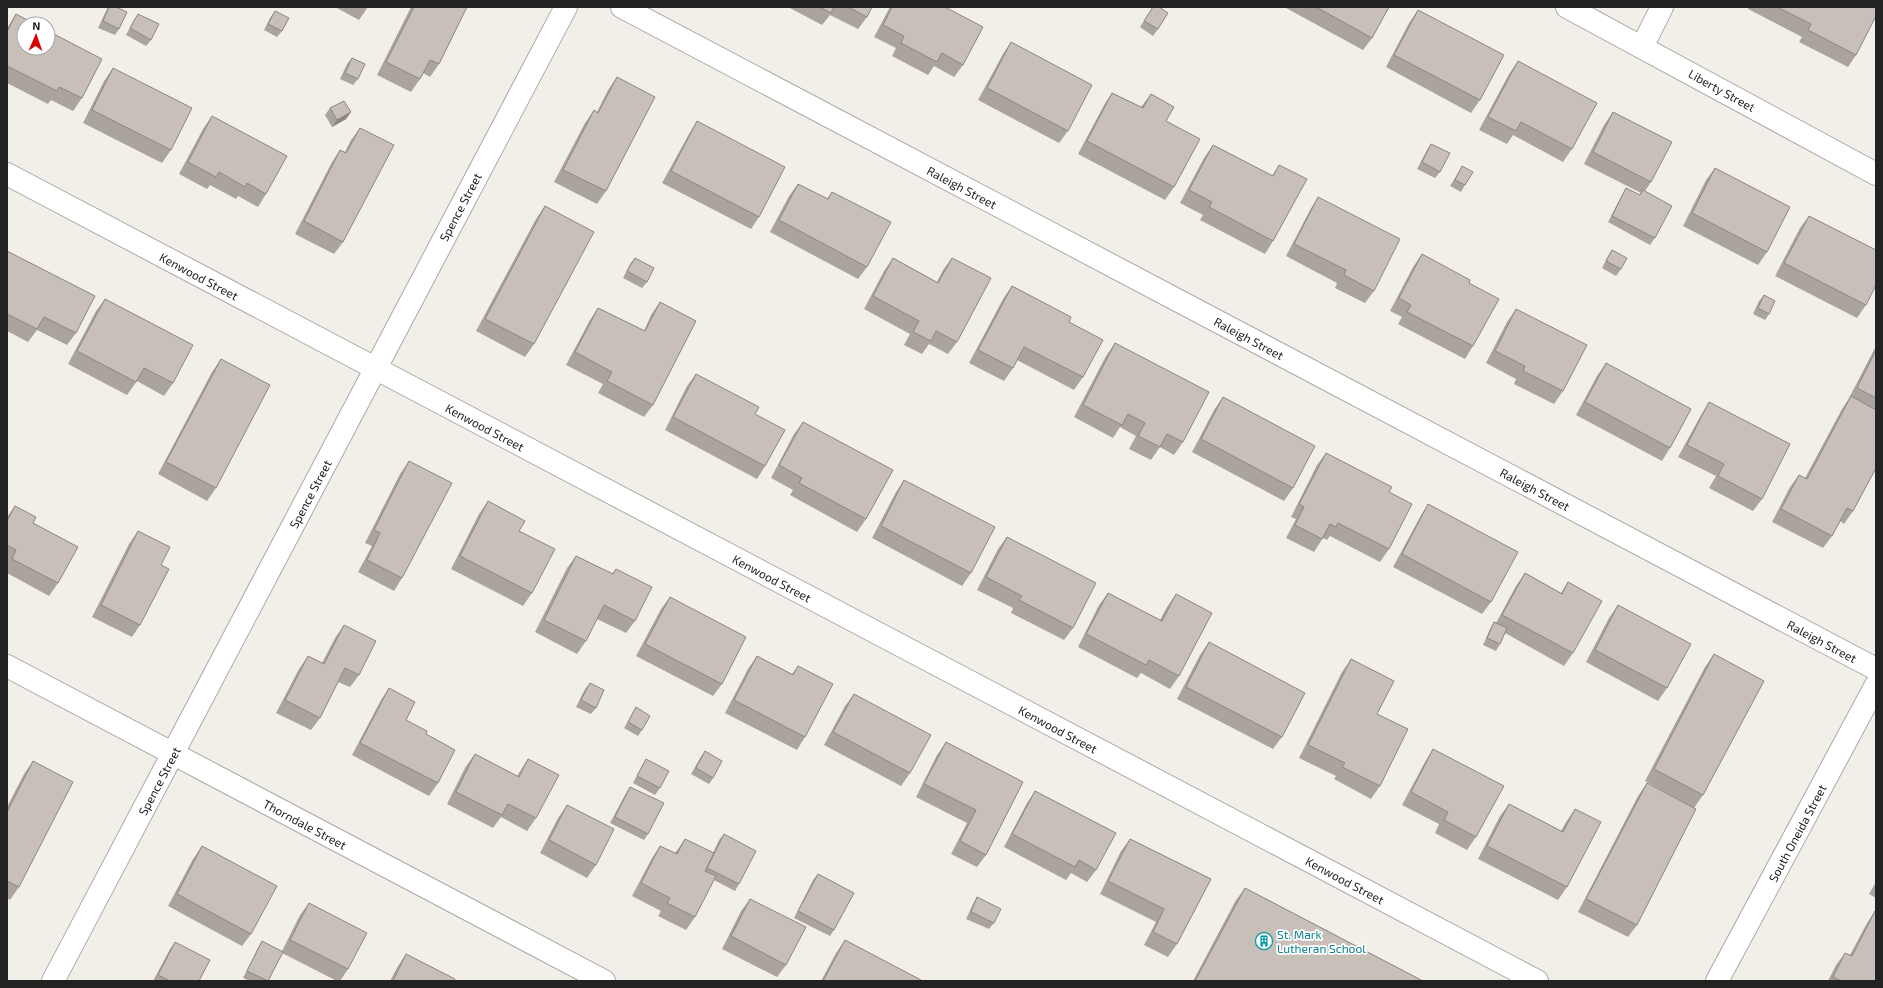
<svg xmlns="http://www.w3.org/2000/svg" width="1883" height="988" viewBox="0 0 1883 988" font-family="'Exo 2',sans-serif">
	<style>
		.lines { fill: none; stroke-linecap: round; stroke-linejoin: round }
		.minor-casing { stroke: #a9a9a9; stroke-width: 24 }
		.minor { stroke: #fff; stroke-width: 22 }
		.wall { fill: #aba49e }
		.shaded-wall { fill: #8b8681 }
		.building { fill: #c7bfb8; stroke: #8b8681 }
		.labels { text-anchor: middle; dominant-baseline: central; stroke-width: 3.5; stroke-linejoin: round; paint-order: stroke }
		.street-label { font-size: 12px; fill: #222; stroke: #fff }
		.culture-label { font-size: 12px; fill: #0d838f; stroke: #fff; text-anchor: start }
	</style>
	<rect width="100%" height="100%" fill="#f2efe9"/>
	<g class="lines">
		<!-- minor casing -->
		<g class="minor-casing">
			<path id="minor" d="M622 7 1876 669
				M1567 7 1876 174
				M1642 47 1662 7
				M7 174 1537 981
				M7 666 604 981
				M53 981 566 7
				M1717 981 1876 685"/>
		</g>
		<!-- minor -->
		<use href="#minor" class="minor"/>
	</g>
	<!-- wall -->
	<path class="wall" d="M108 7H116L119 29 115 35 98 28 106 11Z
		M335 7H368L359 20Z
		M411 7H467L439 64 430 77 423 73 420 79 411 92 377 75Z
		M788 7H872L867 17 858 29 830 15 822 25Z
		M890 7H945L963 65 954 77 934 66 928 75 892 56 896 48 874 37Z
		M1153 7 1158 29 1153 36 1140 27Z
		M1286 7H1389L1372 38 1363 50 1286 8Z
		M1749 7H1876L1856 55 1848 67 1799 42 1802 37 1748 9Z
		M1418 10 1480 100 1471 113 1386 67 1409 23Z
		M275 11 282 31 277 37 264 30 270 18Z
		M16 14 82 98 73 111 51 100 48 104 7 83V28Z
		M138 14 151 40 146 46 126 35 134 20Z
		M1011 42 1068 131 1059 143 978 100 1003 54Z
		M352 58 358 79 353 85 340 79 347 64Z
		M1518 61 1572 149 1563 162 1513 135 1507 144 1479 130 1509 74Z
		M113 68 171 150 162 163 83 123 104 81Z
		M617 77 606 191 597 204 554 182 585 123 594 110 597 112 608 90Z
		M1112 93 1141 107 1151 94 1166 121 1174 187 1165 200 1078 154 1104 105Z
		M330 108 351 112 346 119 332 127 325 115Z
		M1613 112 1651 182 1645 191 1655 238 1650 245 1608 222 1622 195 1626 188 1639 195 1641 193 1584 164 1604 125Z
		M212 116 266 194 258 207 238 196 236 199 210 185 207 189 179 174 203 129Z
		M697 121 759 217 751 229 662 183 689 134Z
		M360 128 343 242 334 254 295 234 332 162 340 150 345 152 351 140Z
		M1431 144 1440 172 1435 178 1417 169 1427 150Z
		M1213 145 1272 176 1279 165 1273 241 1265 254 1200 220 1203 215 1180 203 1204 158Z
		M1462 166 1465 185 1461 192 1450 186 1458 173Z
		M1715 168 1767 252 1758 265 1683 226 1706 180Z
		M798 184 827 199 832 192 867 267 858 279 770 232 789 196Z
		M1318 197 1374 291 1365 303 1335 288 1337 283 1286 256 1310 210Z
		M545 206 534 344 525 357 476 331 536 219Z
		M1809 216 1866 305 1857 318 1775 276 1800 228Z
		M1612 250 1621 269 1616 276 1602 268 1608 256Z
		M7 251 76 333 67 345 37 330 28 342 7 331Z
		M1422 254 1469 283 1473 346 1465 359 1398 324 1402 317 1390 311 1413 267Z
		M635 258 647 282 642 288 623 278 630 264Z
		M893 258 937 282 943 270 952 258 957 342 948 354 929 344 922 354 904 345 910 334 864 309 884 271Z
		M1012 286 1069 322 1083 377 1074 390 1017 360 1013 368 1004 381 969 363 1003 299Z
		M1764 295 1769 314 1765 320 1753 314 1759 301Z
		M105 299 173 383 164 396 137 381 127 395 68 364 96 311Z
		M660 302 653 405 644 417 598 393 603 384 566 365 590 320 598 308 644 331 651 315Z
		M1516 309 1563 391 1554 404 1514 384 1516 379 1486 363 1507 322Z
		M1115 343 1183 442 1174 455 1160 447 1151 460 1129 449 1136 436 1120 427 1113 438 1074 417 1106 356Z
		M1876 346V468L1853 511 1844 524 1840 521 1832 536 1823 548 1772 522 1790 487 1799 475 1805 478 1842 409 1848 400Z
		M221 359 216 488 207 501 158 474 212 372Z
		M1606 363 1670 448 1662 461 1576 415 1597 376Z
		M696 374 755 414 765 466 757 479 665 430 687 386Z
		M1223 397 1293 488 1284 501 1192 452 1214 410Z
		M1709 402 1762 499 1753 511 1709 488 1716 476 1678 457 1701 415Z
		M803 422 866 519 857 532 790 495 793 490 771 478 794 434Z
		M1326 453 1389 549 1380 562 1330 536 1327 540 1323 538 1314 552 1286 538 1296 519 1291 517 1317 465Z
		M409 461 402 578 394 591 358 572 372 546 365 543 400 474Z
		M904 480 971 573 962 586 872 538 896 492Z
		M488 501 519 531 532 593 523 606 451 569 479 514Z
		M1428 504 1491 602 1482 614 1393 567 1420 517Z
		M15 506 58 583 49 596 7 573 8 563 7 562V517Z
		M138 531 161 565 140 625 132 637 92 617 129 544Z
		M1007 537 1073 628 1064 640 1011 613 1013 608 977 590 998 549Z
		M576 556 612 574 616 569 635 621 626 633 597 619 586 641 577 654 535 632 567 568Z
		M1525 573 1561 593 1568 582 1573 653 1564 666 1505 633 1500 644 1496 651 1483 645 1490 629 1494 622 1496 623 1516 586Z
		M1108 593 1160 620 1167 607 1176 594 1179 676 1170 689 1141 673 1137 678 1078 647 1099 605Z
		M670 597 722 684 713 696 636 656 661 609Z
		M1618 605 1667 688 1658 701 1586 662 1609 618Z
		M344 625 359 675 350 687 338 682 320 718 311 730 276 713 299 669 308 656 322 663 335 638Z
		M1209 642 1282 737 1273 749 1177 699 1200 655Z
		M1714 654 1703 795 1694 808 1645 781 1705 667Z
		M757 656 792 674 798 666 805 737 797 750 725 713 748 669Z
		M1351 659 1380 786 1371 799 1334 779 1336 776 1299 758 1342 672Z
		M590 683 596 708 591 714 576 707 585 689Z
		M389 688 406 720 426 734 438 783 429 796 352 755 381 700Z
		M854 694 910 773 901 786 824 745 845 706Z
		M636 707 642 730 638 736 624 728Z
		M946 742 1023 782 986 855 977 867 951 854 967 823 916 797 937 755Z
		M1433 749 1476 837 1467 850 1435 833 1439 824 1402 805 1425 762Z
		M705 751 713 778 709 784 691 774 700 758Z
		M475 754 517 776 528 759 536 818 527 831 501 817 493 828 447 804 466 766Z
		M646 759 660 788 655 795 633 783 642 766Z
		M33 761 19 887 10 900 7 898V807L24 774Z
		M1647 783 1637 925 1628 937 1578 912 1638 796Z
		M630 787 648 834 644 840 610 823 626 793Z
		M1035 791 1096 870 1087 882 1071 873 1066 880 1004 847 1027 803Z
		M1509 804 1561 831 1566 822 1575 809 1567 887 1558 900 1478 859 1500 816Z
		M567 805 596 865 587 878 540 853 558 818Z
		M724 834 739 884 735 891 714 880 695 917 686 930 658 916 661 911 632 896 652 858 660 846 675 853 685 839 713 853 719 840Z
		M1130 839 1211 879 1177 944 1168 957 1144 945 1156 922 1100 894 1121 851Z
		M202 846 251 934 242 946 168 906 193 859Z
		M818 874 834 930 830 936 794 918 813 880Z
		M1876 882V898L1869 894Z
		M1245 888 1423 981H1193L1236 900Z
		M977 897 994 923 989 929 966 919 973 904Z
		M750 899 786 965 777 977 722 949 741 911Z
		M309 903 348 969 340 981H337L282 953 268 981H250L243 978 258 948 262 941 282 951 300 915Z
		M1875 911 1876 981H1828L1836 965 1845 953 1850 955 1867 923Z
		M845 940 920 981H821L836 953Z
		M175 942 199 981H153L170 949Z
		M406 954 454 981H390L398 966Z"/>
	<!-- shaded-wall -->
	<path class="shaded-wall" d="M351 112 346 119 332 127 337 120Z"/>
	<!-- building -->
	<path class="building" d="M109 7H116L127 12 119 29 103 21Z
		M414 7H467L439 64 430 60 420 79 386 62Z
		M820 7H834L831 13Z
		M848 7H872L867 17Z
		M892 7H945L983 27 963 65 942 53 937 62 901 43 904 36 883 25Z
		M1153 7H1159L1168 13 1158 29 1144 21Z
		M1316 7H1389L1372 38Z
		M1777 7H1876V16L1856 55 1808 30 1811 24Z
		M1418 10 1504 55 1480 100 1394 55Z
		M275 11 289 18 282 31 268 24Z
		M16 14 35 24H24V48H48V31L102 59 82 98 59 87 57 91 7 66V32Z
		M138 14 159 24 151 40 130 28Z
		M1011 42 1092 85 1068 131 987 88Z
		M352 58 365 64 358 79 345 73Z
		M1518 61 1597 103 1572 149 1521 122 1516 131 1488 117Z
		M113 68 192 108 171 150 92 110Z
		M617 77 655 97 606 191 563 170 594 110 598 113Z
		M1112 93 1143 108 1151 94 1174 107 1166 121 1200 139 1174 187 1087 141Z
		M344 101 351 112 337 120 330 108Z
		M1613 112 1672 142 1651 182 1593 152Z
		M212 116 287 156 266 194 247 183 245 187 219 172 216 177 188 162Z
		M697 121 785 167 759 217 671 171Z
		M360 128 394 145 343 242 304 221 340 150 346 153Z
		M1431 144 1450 153 1440 172 1422 162Z
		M1213 145 1273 176 1279 165 1307 179 1273 241 1209 207 1212 202 1189 190Z
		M1462 166 1473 172 1465 185 1455 180Z
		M1715 168 1790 207 1767 252 1692 213Z
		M798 184 828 199 832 192 891 222 867 267 779 220Z
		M1626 188 1640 195 1643 190 1672 206 1655 238 1612 216Z
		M1318 197 1400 239 1374 291 1344 275 1346 270 1294 244Z
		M545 206 594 232 534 344 485 319Z
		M1809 216 1876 250V285L1866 305 1784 263Z
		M1612 250 1627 258 1621 269 1606 261Z
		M7 251 95 296 76 333 44 317 37 329 7 314Z
		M1422 254 1470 280 1469 283 1499 299 1473 346 1407 312 1411 305 1399 298Z
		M635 258 654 268 647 282 627 271Z
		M893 258 938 283 952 258 991 278 957 342 936 331 931 341 913 332 919 321 873 296Z
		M1012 286 1071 317 1069 322 1103 340 1083 377 1024 347 1013 368 978 350Z
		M1764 295 1775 301 1769 314 1758 308Z
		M105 299 193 345 173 383 144 368 136 382 77 351Z
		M660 302 696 321 653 405 607 381 612 372 575 352 598 308 645 331Z
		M1516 309 1587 345 1563 391 1523 371 1525 366 1495 351Z
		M1115 343 1209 392 1183 442 1167 434 1160 447 1138 436 1145 423 1128 414 1122 425 1083 405Z
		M1876 350V398L1857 388Z
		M221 359 270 385 216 488 166 462Z
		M1606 363 1691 409 1670 448 1585 402Z
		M696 374 759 407 755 414 785 430 765 466 673 417Z
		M1851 396 1876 410V468L1853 511 1847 508 1832 536 1781 509 1799 475 1807 479Z
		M1223 397 1315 446 1293 488 1201 439Z
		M1709 402 1790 444 1762 499 1718 476 1724 464 1687 445Z
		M803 422 893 470 866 519 799 483 802 478 779 465Z
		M1326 453 1392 487 1389 492 1412 504 1389 549 1338 523 1336 527 1330 524 1322 539 1295 525 1304 507 1299 504Z
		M409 461 452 483 402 578 367 560 380 533 374 530Z
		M904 480 995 527 971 573 881 526Z
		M488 501 525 521 519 531 555 549 532 593 460 556Z
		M1428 504 1518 552 1491 602 1402 554Z
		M15 506 36 517 33 523 78 547 58 583 12 559 16 550 7 545V521Z
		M138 531 170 547 161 565 169 569 140 625 101 605Z
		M1007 537 1096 583 1073 628 1019 600 1022 596 986 577Z
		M576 556 613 574 616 569 652 587 635 621 604 605 586 641 544 620Z
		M1525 573 1562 594 1568 582 1602 601 1573 653 1502 615Z
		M1108 593 1162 621 1176 594 1212 613 1179 676 1149 660 1146 665 1086 634Z
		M670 597 746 637 722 684 645 644Z
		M1618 605 1691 644 1667 688 1595 650Z
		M1494 622 1507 628 1500 644 1487 638Z
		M344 625 376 641 359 675 345 668 320 718 285 700 308 656 324 664Z
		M1209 642 1305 693 1282 737 1186 687Z
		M1714 654 1764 681 1703 795 1654 769Z
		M757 656 793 675 798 666 833 684 805 737 734 700Z
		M1351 659 1394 681 1377 714 1408 729 1380 786 1342 767 1345 763 1308 745Z
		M590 683 604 690 596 708 581 700Z
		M389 688 415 702 406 720 427 731 426 734 455 750 438 783 360 743Z
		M854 694 931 735 910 773 833 732Z
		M636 707 650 716 642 730 628 722Z
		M946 742 1023 782 986 855 960 841 976 810 924 784Z
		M1433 749 1504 786 1476 837 1444 820 1448 812 1411 792Z
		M705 751 722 761 713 778 696 768Z
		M475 754 519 777 528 759 559 775 536 818 508 804 502 815 456 792Z
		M646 759 669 771 660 788 637 776Z
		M33 761 73 782 19 887 7 881V812Z
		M1647 783 1696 809 1637 925 1586 899Z
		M630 787 664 803 648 834 615 817Z
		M1035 791 1116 833 1096 870 1079 860 1075 867 1012 834Z
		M1509 804 1563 832 1575 809 1601 822 1567 887 1487 846Z
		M567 805 614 829 596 865 549 840Z
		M724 834 756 851 739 884 707 868Z
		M685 839 714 853 705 871 716 876 695 917 667 903 670 898 641 883 660 846 677 854Z
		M1130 839 1211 879 1177 944 1153 932 1164 909 1108 881Z
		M202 846 277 886 251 934 177 894Z
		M818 874 854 893 834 930 798 911Z
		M1245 888 1423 981H1195Z
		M977 897 1001 909 994 923 971 912Z
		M750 899 806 927 786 965 731 936Z
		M309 903 367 933 348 969 290 940Z
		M1875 911H1876V981H1841L1833 977 1845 953 1852 956Z
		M845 940 921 980 920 981H823Z
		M262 941 283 952 268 981 247 971Z
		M175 942 210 960 199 981H170L158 975Z
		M406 954 455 979 454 981H393Z"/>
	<!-- icons -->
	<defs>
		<g id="building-ring" transform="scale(0.9)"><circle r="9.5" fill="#fff" stroke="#0f9aa8" stroke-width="1.5"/><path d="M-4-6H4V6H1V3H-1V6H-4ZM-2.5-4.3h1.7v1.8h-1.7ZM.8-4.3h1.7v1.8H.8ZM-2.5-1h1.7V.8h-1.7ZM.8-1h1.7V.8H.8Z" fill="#0f9aa8"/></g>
	</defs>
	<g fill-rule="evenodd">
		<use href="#building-ring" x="1264" y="941"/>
	</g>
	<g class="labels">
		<!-- street labels -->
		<g class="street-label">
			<text transform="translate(1722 90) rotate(29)">Liberty Street</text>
			<text transform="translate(962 187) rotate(28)">Raleigh Street</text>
			<text transform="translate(460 207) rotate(-62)">Spence Street</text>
			<text transform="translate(199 276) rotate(28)">Kenwood Street</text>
			<text transform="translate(1249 338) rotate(28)">Raleigh Street</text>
			<text transform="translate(485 427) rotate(28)">Kenwood Street</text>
			<text transform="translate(1535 489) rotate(28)">Raleigh Street</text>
			<text transform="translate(310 494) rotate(-62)">Spence Street</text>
			<text transform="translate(772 578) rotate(28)">Kenwood Street</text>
			<text transform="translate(1822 641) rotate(28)">Raleigh Street</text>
			<text transform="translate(1058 729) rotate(28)">Kenwood Street</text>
			<text transform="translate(159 781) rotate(-62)">Spence Street</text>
			<text transform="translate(305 824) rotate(28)">Thorndale Street</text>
			<text transform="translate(1797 833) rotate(-62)">South Oneida Street</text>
			<text transform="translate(1345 880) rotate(28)">Kenwood Street</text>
		</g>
		<!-- culture labels -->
		<g class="culture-label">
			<text x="1277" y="934">St. Mark<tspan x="1277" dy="14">Lutheran School</tspan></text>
		</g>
	</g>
	<!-- border -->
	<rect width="1883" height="988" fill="none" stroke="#222222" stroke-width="16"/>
	<!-- north arrow -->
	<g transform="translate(36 36) rotate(2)"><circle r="19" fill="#ffffff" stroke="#a7a7a7"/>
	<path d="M0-3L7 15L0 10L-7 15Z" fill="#d40000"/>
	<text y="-6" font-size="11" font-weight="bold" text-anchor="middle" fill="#222222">N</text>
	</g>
</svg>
